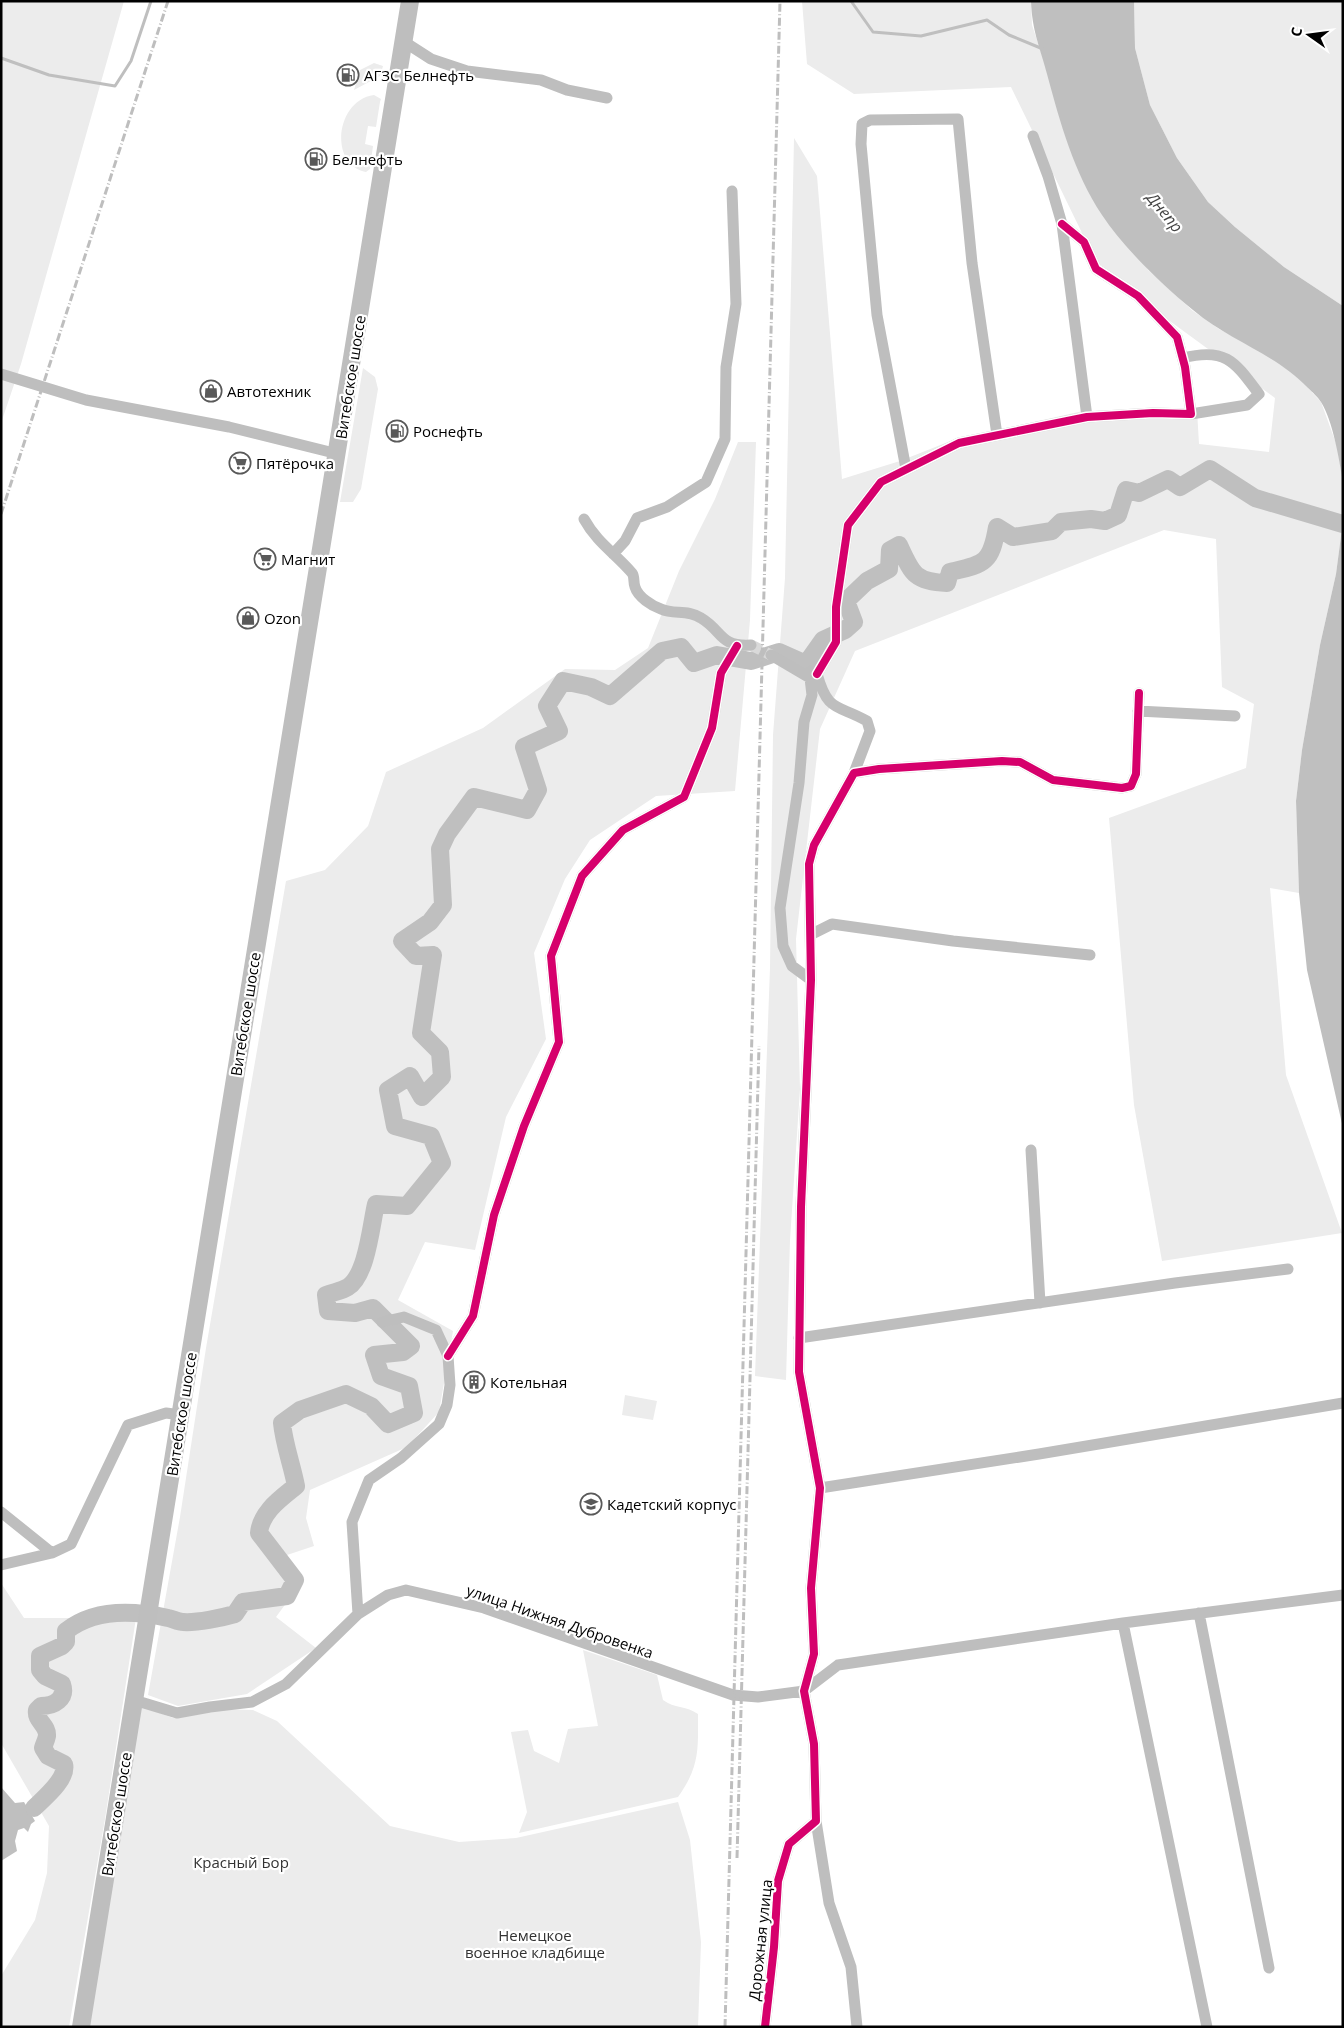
<svg xmlns="http://www.w3.org/2000/svg" width="1344" height="2028" viewBox="0 0 1344 2028" font-family="'Open Sans',sans-serif">
	<style>
		.green { fill: #ececec }
		.water { fill: #bfbfbf }
		.lines { fill: none; stroke-linecap: round; stroke-linejoin: round }
		.stream { stroke: #bfbfbf; stroke-width: 3 }
		.river { stroke: #bfbfbf; stroke-width: 18 }
		.minor-tunnel { stroke: #d9d9d9; stroke-width: 11; stroke-dasharray: 11 5.5; stroke-linecap: butt }
		.minor { stroke: #bebebe; stroke-width: 11 }
		.primary { stroke: #bebebe; stroke-width: 18 }
		.rail { stroke: #bebebe; stroke-width: 3; stroke-dasharray: 8 2.5 1 2.5; stroke-linecap: butt }
		.cycleway-casing { stroke: #fff; stroke-width: 11 }
		.cycleway { stroke: #d6006c; stroke-width: 8 }
		.labels { text-anchor: middle; dominant-baseline: central; stroke-width: 4.5; stroke-linejoin: round; paint-order: stroke }
		.poi-label { font-size: 15px; fill: #000; stroke: #fff; text-anchor: start }
		.street-label { font-size: 15px; fill: #000; stroke: #fff }
		.park-label { font-size: 15px; fill: #333; stroke: #fff }
		.water-label { font-size: 16px; font-style: italic; fill: #444; stroke: #fff }
	</style>
	<rect width="100%" height="100%" fill="#fff"/>
	<!-- green -->
	<path class="green" d="M1 1H124L21 364 1 423Z
		M802 1H1031L1032 25 1044 61 1148 270 1193 311 1219 329 1275 359 1292 371 1321 402 1337 446 1343 482V521L1336 574 1320 645 1302 750 1296 801 1299 893 1270 888 1286 1075 1342 1233 1162 1261 1134 1105 1109 818 1246 768 1254 704 1222 687 1216 539 1164 530 855 651 820 729 796 939 800 1089 790 1240 786 1380 755 1376 770 968 773 735 785 578 794 138 817 176 842 479 900 461 953 440 1083 411 1197 410 1199 444 1269 452 1275 398 1100 270 1011 87 854 94 807 64Z
		M1134 1H1343V306L1284 267 1235 227 1208 202 1177 158 1150 105 1135 48Z
		M374 63 383 66 380 76 354 90 360 70Z
		M374 95 381 99 380 102 376 127 368 126 365 144 373 146 370 169 366 172C328 164 336 100 374 95Z
		M363 368 375 377 378 389 361 489 353 502H340Z
		M738 442H756L750 620 735 791 656 796 590 840 565 879 534 953 546 1039 506 1117 475 1250 425 1242 398 1300 453 1331 439 1412 407 1447 310 1490 306 1518 314 1546 287 1555 301 1583 276 1617 316 1648 247 1694 178 1706 148 1695 180 1517 206 1348 286 881 325 870 368 826 386 772 483 728 565 669 615 670 648 648 679 571 715 499Z
		M625 1395 657 1401 653 1420 622 1415Z
		M1 1583 24 1618H136L105 1819 69 2027H1V1976L35 1920 47 1873 49 1826 1 1743Z
		M583 1650 657 1675 663 1700C675 1709 685 1705 698 1714 698 1750 700 1766 678 1797L519 1833 527 1812 511 1732 528 1730 534 1751 559 1763 568 1729 598 1726Z
		M138 1705 173 1718 219 1709 253 1710 277 1721 390 1826 459 1842 516 1838 678 1802 690 1840 701 1942 698 2027H89Z"/>
	<!-- water -->
	<path class="water" d="M1031 1H1134L1135 48 1150 105 1177 158 1208 202 1235 227 1284 267 1343 306V482C1339 459 1333 421 1321 402 1318 397 1312 392 1308 388 1273 352 1231 342 1193 310 1162 285 1124 248 1102 215 1074 173 1060 122 1047 74 1040 47 1032 31 1031 1Z
		M1343 521V1128L1307 970 1299 893 1296 801 1302 750 1320 645 1336 574Z
		M1 1787 15 1803 24 1802 35 1821 31 1824 28 1832 24 1828 18 1830 15 1841 17 1851 1 1861Z"/>
	<g class="lines">
		<!-- stream -->
		<path class="stream" d="M851 1 873 32 921 36 987 20 1009 35 1043 49
			M1 58 49 75 115 86 131 61 151 1"/>
		<!-- river -->
		<path class="river" d="M34 1808C44 1798 68 1779 64 1764L48 1756 43 1748C44 1744 46 1741 47 1736 48 1725 35 1721 37 1710L41 1706C54 1706 67 1699 62 1684L45 1676 40 1670V1656L62 1646 66 1642V1631C95 1608 133 1610 168 1618 173 1619 178 1622 183 1622 197 1623 221 1618 235 1614L243 1602 287 1596 295 1580 259 1533C261 1512 280 1499 296 1486 292 1465 284 1444 282 1423L300 1410 346 1394 371 1406 388 1424 414 1413 409 1386 381 1376 374 1355 403 1352 411 1346 373 1308 355 1313 328 1311 326 1295C333 1292 342 1291 348 1287 367 1275 371 1225 376 1204L407 1206 442 1163 431 1136 395 1126 388 1090 410 1076 422 1097 442 1077 440 1052 421 1033 433 955 416 956 402 941 430 922 443 905 440 849 447 834 474 797 527 810 538 790 524 747 559 731 547 706 563 681 591 687 610 696 662 651 681 647 694 663 717 655 751 661 779 652 806 664 823 640 845 630 854 622 846 601 867 581 889 569 890 550 899 545C912 573 914 582 947 583L950 572C984 564 991 564 997 527L1013 537 1052 531 1061 522 1091 519 1105 521 1118 515 1126 490 1139 493 1168 479 1180 487 1210 469 1255 498 1343 524"/>
		<!-- minor-tunnel -->
		<path class="minor-tunnel" d="M751 645 771 655"/>
		<!-- minor -->
		<path class="minor" d="M403 41 431 59 467 71 541 80 567 90 607 98
			M1033 136 1048 176 1062 224 1087 417
			M1183 358C1226 347 1235 362 1259 394L1247 405 1191 414
			M1 374 86 400 229 427 338 454
			M906 469 877 315 861 144 862 124 870 120 958 119 972 263 997 435
			M584 519C598 544 614 552 632 573 635 577 633 582 635 587 638 597 652 606 661 609 674 615 687 609 701 618 723 631 719 647 751 645
			M613 554 625 541 637 518 667 507 706 482 725 439 726 367 736 304 732 191
			M771 655 810 678 812 695 804 722 799 783 780 908 783 946 792 966 811 980
			M811 671 817 674C828 713 837 704 867 721L870 731 854 773
			M817 674 836 642V607L848 525 881 482 959 443 1087 417 1153 413 1191 414 1185 367 1177 337 1138 296 1096 269 1084 242 1062 224
			M1138 711 1235 716
			M812 934 832 924 953 941 1090 955
			M1031 1150 1040 1303
			M799 1338 1175 1283 1288 1269
			M448 1356 473 1316 494 1215 524 1126 559 1042 551 956 582 876 623 830 684 797 712 728 721 673 737 646
			M820 1488 1039 1454 1343 1403
			M1 1512 52 1553
			M1 1565 52 1553 71 1544 128 1425 166 1413 181 1415
			M1199 1613 1269 1968
			M358 1614 352 1522 369 1480 401 1458 439 1424 447 1405 450 1385 448 1356 436 1330 404 1317 382 1322
			M1123 1623 1343 1595
			M804 1691 838 1665 1123 1623 1207 2027
			M134 1700 177 1713 210 1707 252 1702 286 1684 358 1614 388 1595 406 1590 484 1608 733 1695 758 1697 804 1691
			M816 1821 829 1903 851 1967 857 2027
			M765 2027 774 1947 778 1881 789 1844 816 1821 814 1744 804 1691 814 1654 811 1588 820 1488 799 1372 801 1207 811 980 809 864 814 845 854 773 879 769 1002 761 1020 762 1053 780 1122 788 1131 786 1136 774 1139 693"/>
		<!-- primary -->
		<path class="primary" d="M81 2027 410 1"/>
		<!-- rail -->
		<path class="rail" d="M1 514 168 1
			M737 1858 759 1046
			M725 2027 780 1"/>
		<!-- cycleway casing -->
		<g class="cycleway-casing">
			<path id="cycleway" d="M817 674 836 642V607L848 525 881 482 959 443 1087 417 1153 413 1191 414 1185 367 1177 337 1138 296 1096 269 1084 242 1062 224
				M448 1356 473 1316 494 1215 524 1126 559 1042 551 956 582 876 623 830 684 797 712 728 721 673 737 646
				M765 2027 774 1947 778 1881 789 1844 816 1821 814 1744 804 1691 814 1654 811 1588 820 1488 799 1372 801 1207 811 980 809 864 814 845 854 773 879 769 1002 761 1020 762 1053 780 1122 788 1131 786 1136 774 1139 693"/>
		</g>
		<!-- cycleway -->
		<use href="#cycleway" class="cycleway"/>
	</g>
	<!-- icons -->
	<defs>
		<g id="fuel-ring" transform="scale(1.125)"><circle r="9.5" fill="#fff" stroke="#595959" stroke-width="1.5"/><path d="M-5.5-6h7V0h2V4h1.3V-2.5L3-4.5l.8-.8L6-3V5H2.5V1h-1V6h-7ZM-4.2-4.7v3.2H.2V-4.7Z" fill="#595959"/></g>
		<g id="shop-ring" transform="scale(1.125)"><circle r="9.5" fill="#fff" stroke="#595959" stroke-width="1.5"/><path d="M-5-2.5h2.3a2.7 3.5 0 0 1 5.4 0H5L5.5 6h-11ZM-1.5-2.5h3a1.5 2.3 0 0 0-3 0Z" fill="#595959"/></g>
		<g id="supermarket-ring" transform="scale(1.125)"><circle r="9.5" fill="#fff" stroke="#595959" stroke-width="1.5"/><path d="M-6-5.5h2.5l.6 2H6L4.5 2H-2.5L-4.4-4H-6ZM-1.5 3.2a1.3 1.3 0 1 0 .1 0ZM3 3.2a1.3 1.3 0 1 0 .1 0Z" fill="#595959"/></g>
		<g id="building-ring" transform="scale(1.125)"><circle r="9.5" fill="#fff" stroke="#595959" stroke-width="1.5"/><path d="M-4-6H4V6H1V3H-1V6H-4ZM-2.5-4.3h1.7v1.8h-1.7ZM.8-4.3h1.7v1.8H.8ZM-2.5-1h1.7V.8h-1.7ZM.8-1h1.7V.8H.8Z" fill="#595959"/></g>
		<g id="school-ring" transform="scale(1.125)"><circle r="9.5" fill="#fff" stroke="#595959" stroke-width="1.5"/><path d="M0-5L7-2L0 1L-7-2ZM-4 1L0 2.5L4 1V4Q0 6-4 4Z" fill="#595959"/></g>
	</defs>
	<g fill-rule="evenodd">
		<use href="#fuel-ring" x="348" y="75"/>
		<use href="#fuel-ring" x="316" y="159"/>
		<use href="#shop-ring" x="211" y="391"/>
		<use href="#fuel-ring" x="397" y="431"/>
		<use href="#supermarket-ring" x="240" y="463"/>
		<use href="#supermarket-ring" x="265" y="559"/>
		<use href="#shop-ring" x="248" y="618"/>
		<use href="#building-ring" x="474" y="1382"/>
		<use href="#school-ring" x="591" y="1504"/>
	</g>
	<g class="labels">
		<!-- poi labels -->
		<g class="poi-label">
			<text x="364" y="75">АГЗС Белнефть</text>
			<text x="332" y="159">Белнефть</text>
			<text x="227" y="391">Автотехник</text>
			<text x="413" y="431">Роснефть</text>
			<text x="256" y="463">Пятёрочка</text>
			<text x="281" y="559">Магнит</text>
			<text x="264" y="618">Ozon</text>
			<text x="490" y="1382">Котельная</text>
			<text x="607" y="1504">Кадетский корпус</text>
		</g>
		<!-- street labels -->
		<g class="street-label">
			<text transform="translate(350 377) rotate(-81)">Витебское шоссе</text>
			<text transform="translate(245 1014) rotate(-81)">Витебское шоссе</text>
			<text transform="translate(181 1414) rotate(-81)">Витебское шоссе</text>
			<text transform="translate(560 1621) rotate(19)">улица Нижняя Дубровенка</text>
			<text transform="translate(116 1814) rotate(-81)">Витебское шоссе</text>
			<text transform="translate(760 1940) rotate(-84)">Дорожная улица</text>
		</g>
		<!-- park labels -->
		<g class="park-label">
			<text x="241" y="1862">Красный Бор</text>
			<text x="535" y="1935">Немецкое<tspan x="535" dy="17">военное кладбище</tspan></text>
		</g>
		<!-- water labels -->
		<g class="water-label">
			<text transform="translate(1165 212) rotate(51)">Днепр</text>
		</g>
	</g>
	<!-- border -->
	<rect width="1344" height="2028" fill="none" stroke="#000000" stroke-width="5"/>
	<!-- north arrow -->
	<g transform="translate(1309 35) rotate(284)" stroke="#ffffff" stroke-width="4" paint-order="stroke">
	<path d="M0-4L9 19L0 12L-9 19Z" fill="#000000"/>
	<text y="-8" font-size="14" font-weight="bold" text-anchor="middle" fill="#000000">С</text>
	</g>
</svg>
